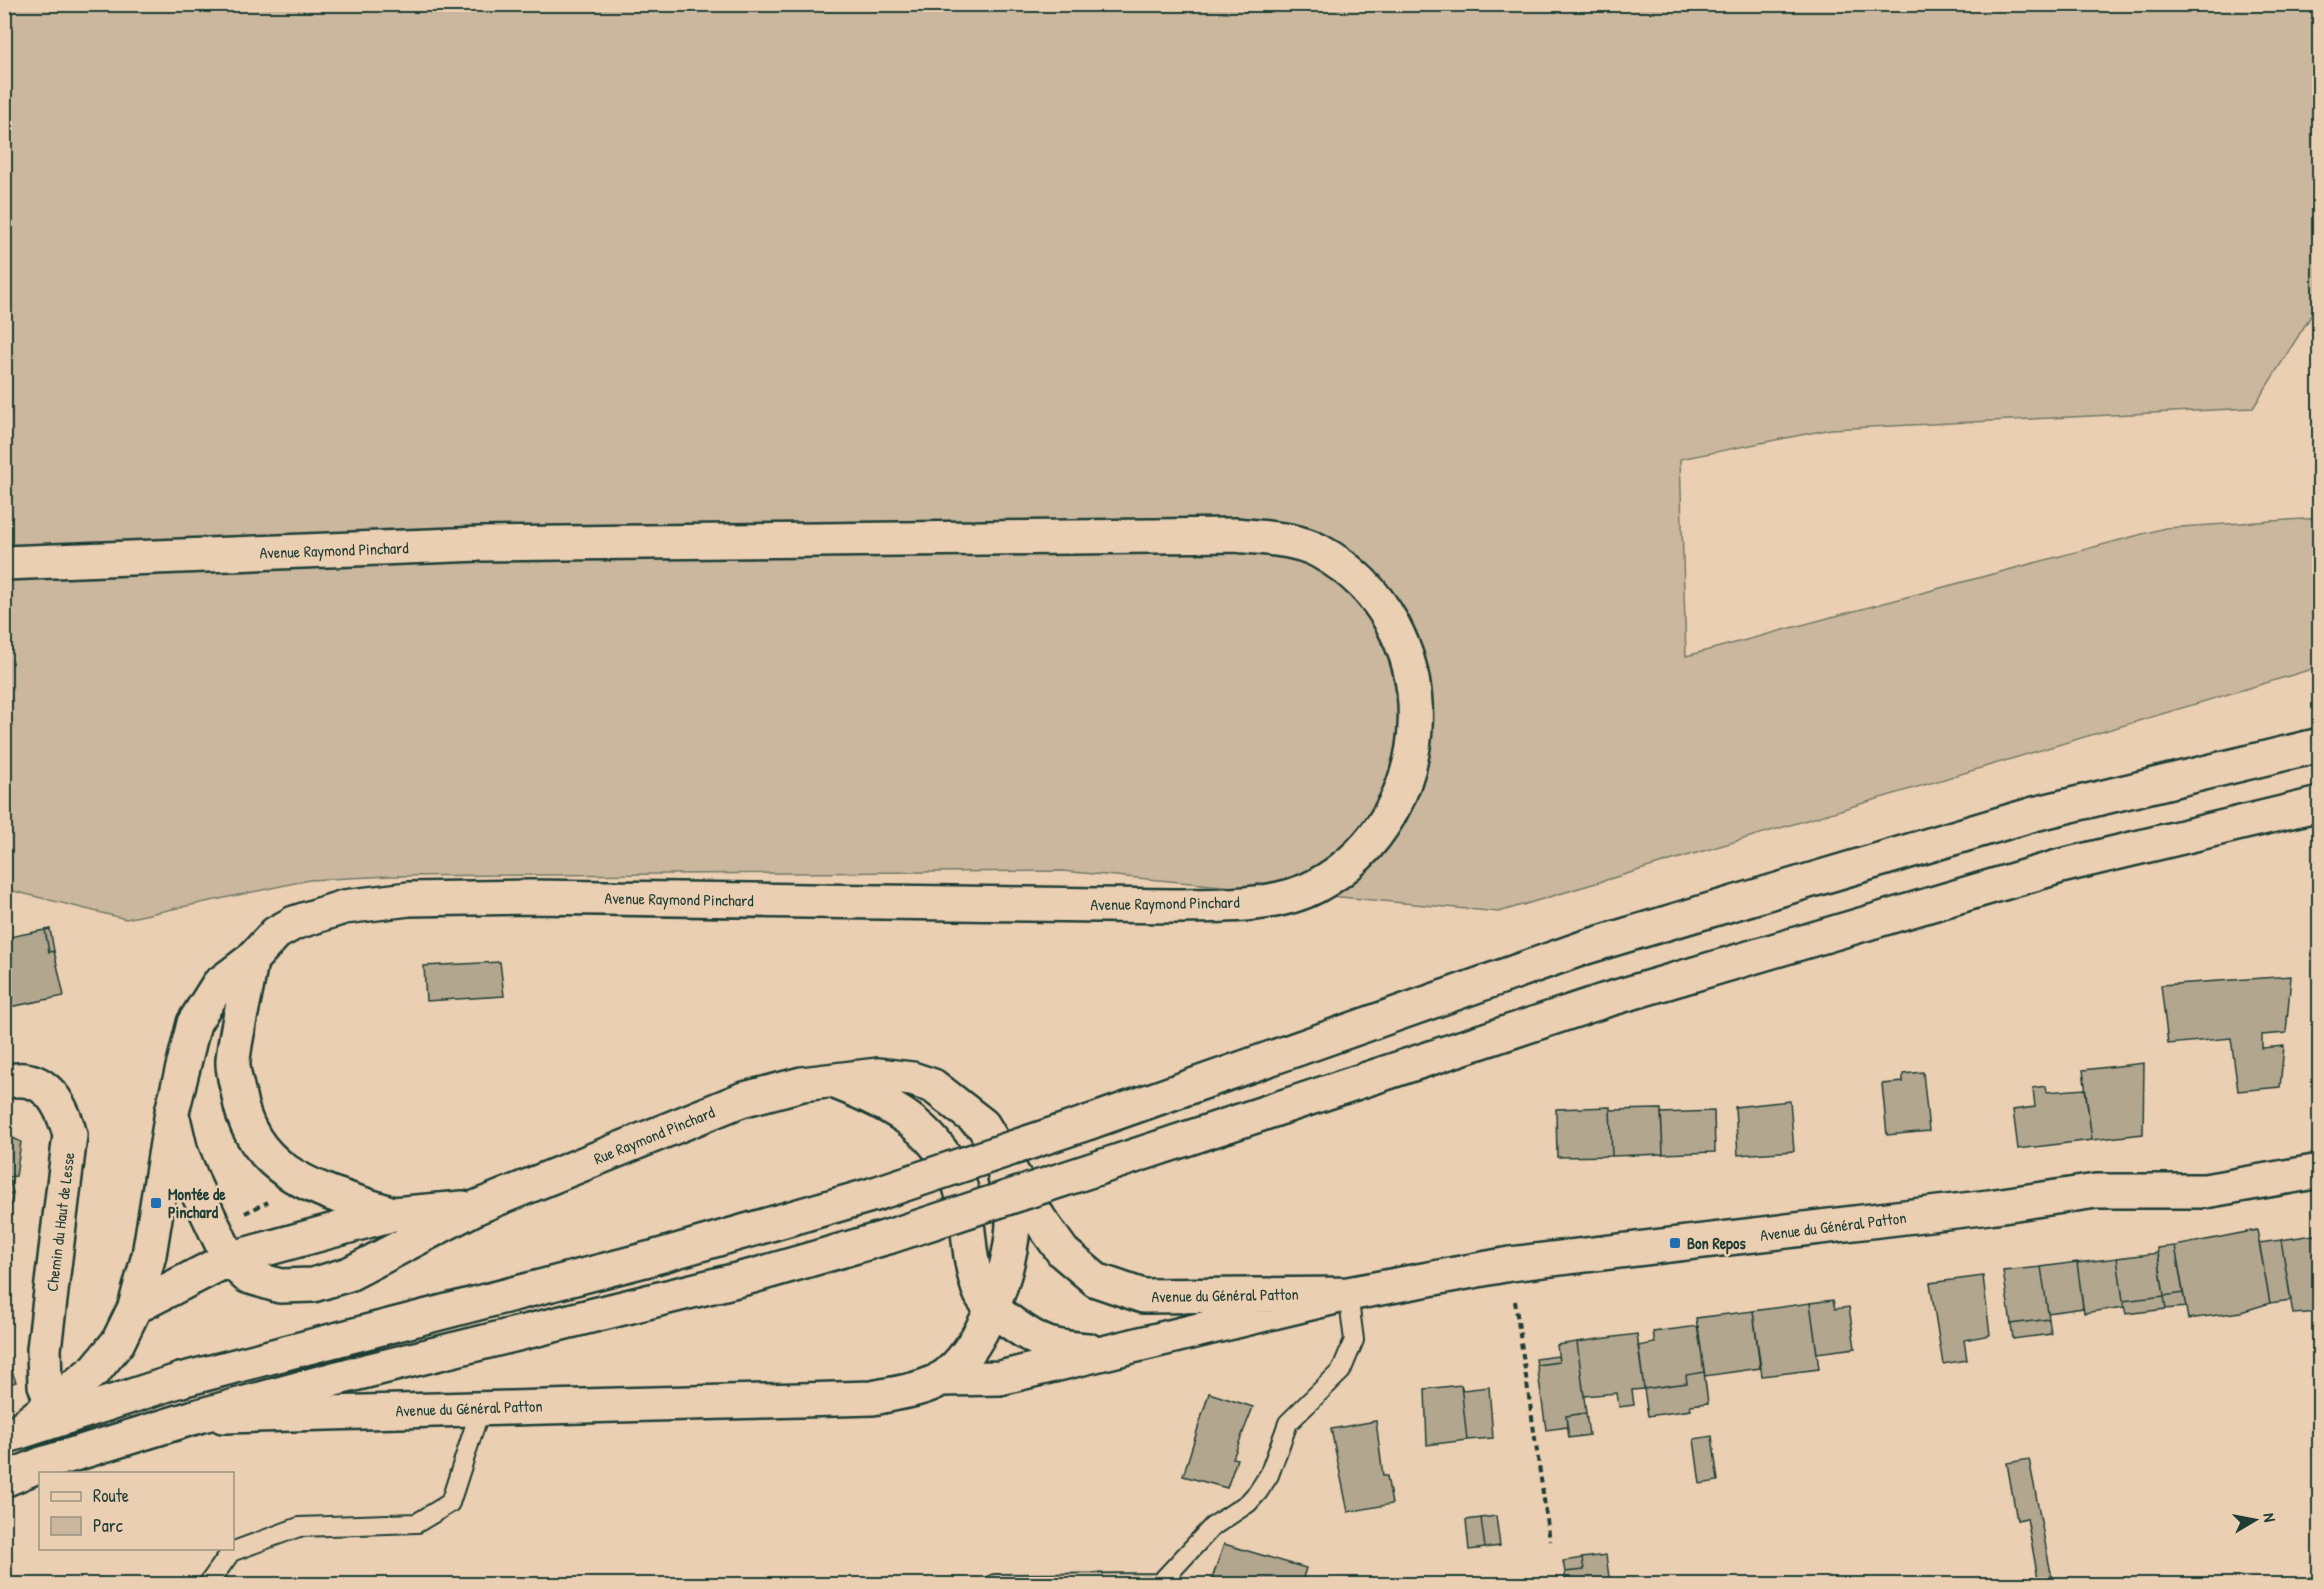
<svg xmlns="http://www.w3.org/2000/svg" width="2324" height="1589" viewBox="0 0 2324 1589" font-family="'Patrick Hand',sans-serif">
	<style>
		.green { fill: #cab79d; stroke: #747a68; stroke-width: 1.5 }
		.building { fill: #b2a68f; stroke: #1f3d34; stroke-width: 1.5 }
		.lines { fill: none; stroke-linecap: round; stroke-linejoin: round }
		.service-casing { stroke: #1f3d34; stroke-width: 22 }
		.minor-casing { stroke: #1f3d34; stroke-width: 38 }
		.tertiary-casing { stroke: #1f3d34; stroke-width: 38 }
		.secondary-casing { stroke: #1f3d34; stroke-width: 38 }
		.motorway-casing { stroke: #1f3d34; stroke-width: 38 }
		.path { stroke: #1f3d34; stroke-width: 4; stroke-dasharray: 6 4.5; stroke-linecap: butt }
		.service { stroke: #ebcfb2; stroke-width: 18 }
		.minor { stroke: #ebcfb2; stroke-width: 33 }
		.tertiary { stroke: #ebcfb2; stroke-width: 33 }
		.secondary { stroke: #ebcfb2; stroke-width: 33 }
		.motorway { stroke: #ebcfb2; stroke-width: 33 }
		.motorway-bridge-casing { stroke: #1f3d34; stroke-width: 38; stroke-linecap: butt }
		.motorway-bridge { stroke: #ebcfb2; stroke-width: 33 }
		.poi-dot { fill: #1f6fb2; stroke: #ebcfb2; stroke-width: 2 }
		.labels { text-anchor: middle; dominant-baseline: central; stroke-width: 5; stroke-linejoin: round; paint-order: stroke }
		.street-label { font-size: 16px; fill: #1f3d34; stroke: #ebcfb2 }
		.poi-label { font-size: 16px; font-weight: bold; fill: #1f3d34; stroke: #ebcfb2; text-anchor: start }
	</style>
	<rect width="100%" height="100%" fill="#ebcfb2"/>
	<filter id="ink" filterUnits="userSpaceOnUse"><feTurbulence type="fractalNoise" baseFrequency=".0167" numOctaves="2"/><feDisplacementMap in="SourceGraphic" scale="12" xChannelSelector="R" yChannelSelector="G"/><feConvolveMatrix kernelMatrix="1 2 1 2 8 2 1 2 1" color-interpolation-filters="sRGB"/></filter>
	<g filter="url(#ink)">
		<!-- green -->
		<path class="green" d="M5 5H2319V303L2253 408 1831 429 1680 459 1686 656 2165 528 2319 518V667L1499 912 1062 871 390 876 309 880 126 919 5 889Z"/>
		<!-- building -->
		<path class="building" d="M50 929 54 951 49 952 45 930Z
			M45 930 49 952 54 951 64 996 5 1008 4 938Z
			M500 962 504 996 426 1001 424 966Z
			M2291 976 2286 1033 2262 1035V1048L2284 1046 2280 1087 2238 1091 2231 1038 2168 1044 2161 985Z
			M2144 1063 2143 1134 2092 1140 2083 1070Z
			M1923 1072 1929 1131 1887 1135 1882 1084 1903 1082V1074Z
			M2046 1086 2047 1092 2085 1089 2092 1140 2018 1149 2013 1110 2035 1107 2033 1088Z
			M1790 1101 1794 1151 1738 1155 1735 1107Z
			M1610 1107 1612 1156 1557 1157 1556 1109Z
			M1661 1109 1663 1154 1612 1156 1610 1110Z
			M1714 1111 1715 1152 1663 1154 1661 1113Z
			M5 1134 21 1142 16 1176 9 1177 13 1193 4 1195Z
			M13 1193 8 1221 4 1195Z
			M2257 1230 2270 1303 2241 1312 2188 1319 2175 1246Z
			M2320 1234V1312L2293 1314 2281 1240Z
			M2281 1240 2291 1300 2270 1303 2259 1243Z
			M2175 1246 2183 1293 2164 1296 2157 1248Z
			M2158 1253 2164 1296 2123 1301 2117 1258Z
			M2117 1258 2124 1307 2084 1313 2077 1263Z
			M2077 1262 2083 1308 2048 1313 2041 1267Z
			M2041 1267 2049 1319 2011 1324 2003 1271Z
			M1983 1276 1990 1335 1964 1340 1967 1360 1943 1364 1930 1283Z
			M2183 1293 2186 1307 2166 1309 2164 1296Z
			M2164 1296 2166 1309 2126 1314 2123 1301Z
			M1833 1300 1835 1309 1849 1307 1855 1348 1817 1353 1810 1303Z
			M1810 1303 1819 1369 1762 1376 1753 1311Z
			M1753 1311 1760 1368 1705 1376 1696 1318Z
			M2049 1319 2051 1334 2013 1339 2011 1324Z
			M1698 1326 1704 1372 1686 1375 1687 1383 1644 1389 1638 1346 1655 1343 1653 1332Z
			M1637 1334 1644 1389 1632 1390 1634 1405 1619 1407 1617 1393 1584 1396 1577 1342Z
			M1577 1342 1586 1413 1566 1416 1567 1427 1546 1430 1537 1365 1559 1362 1557 1345Z
			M4 1351 16 1382 4 1385Z
			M1558 1356 1559 1362 1537 1365 1536 1359Z
			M1704 1372 1708 1403 1690 1405 1691 1410 1648 1416 1644 1389 1687 1383 1686 1375Z
			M1461 1385 1463 1390 1489 1387 1493 1438 1467 1440Z
			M1461 1385 1467 1440 1427 1445 1425 1389Z
			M1209 1393 1253 1407 1233 1458 1237 1459 1227 1488 1183 1476Z
			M1586 1413 1589 1435 1569 1438 1566 1416Z
			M1376 1421 1383 1476H1387L1392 1504 1348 1512 1331 1429Z
			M1712 1436 1718 1481 1700 1484 1694 1439Z
			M2029 1459 2053 1584H2039L2027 1518 2017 1520 2007 1463Z
			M1496 1516 1500 1546 1485 1548 1481 1518Z
			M1481 1518 1485 1548 1469 1550 1466 1520Z
			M1224 1544 1306 1568 1301 1584H1210Z
			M1606 1555 1610 1584H1566L1565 1572 1584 1570 1582 1558Z
			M1582 1558 1584 1570 1565 1572 1563 1561Z"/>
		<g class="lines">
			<!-- service casing -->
			<g class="service-casing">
				<path id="service" d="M208 1584 231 1552 299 1527 417 1523 450 1503 481 1407
					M995 1584 1160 1583 1212 1527 1248 1503 1258 1492 1269 1475 1288 1423 1341 1371 1354 1340 1348 1294"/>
			</g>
			<!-- minor casing -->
			<g class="minor-casing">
				<path id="minor" d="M4 1082C44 1071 61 1102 70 1135L44 1349 45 1385 52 1404"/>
			</g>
			<!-- tertiary casing -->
			<g class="tertiary-casing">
				<path id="tertiary" d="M4 563 480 544 1235 535C1263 538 1294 538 1319 551 1451 623 1445 816 1316 886 1275 908 1218 905 1173 906L530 897 409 899 344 907 294 923 276 933 251 960 218 985 194 1023 172 1112 149 1255 135 1307 118 1342 96 1369 18 1431
					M251 960C247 992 236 1029 233 1060 232 1071 237 1085 239 1096 253 1178 325 1191 393 1214
					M838 1083C888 1103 931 1124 956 1176 967 1200 967 1230 971 1256 973 1268 976 1286 982 1296 991 1311 1031 1338 1048 1344 1061 1348 1075 1349 1088 1350
					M174 1122 181 1152 195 1187 229 1259 247 1276 280 1286 313 1285 349 1274 477 1207 741 1100 802 1084 878 1075 912 1079 933 1086 983 1125 1040 1220 1063 1252 1096 1280 1143 1296 1348 1294
					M135 1307 229 1259 393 1214 463 1208
					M940 1379 1000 1378 1348 1294 1510 1264 1989 1207 2096 1191H2205L2320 1171
					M223 1416 873 1398C895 1393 919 1391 939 1380 982 1355 1014 1265 1013 1218 1013 1204 1008 1190 1005 1177"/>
			</g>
			<!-- secondary casing -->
			<g class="secondary-casing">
				<path id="secondary" d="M4 1437 181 1380
					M4 1480 42 1464 195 1417"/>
			</g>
			<!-- motorway casing -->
			<g class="motorway-casing">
				<path id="motorway" d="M1090 1122 1586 947 2034 814 2320 745
					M1104 1166 1603 1001 2061 866 2320 804
					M181 1380 652 1258 875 1194
					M195 1417 338 1378 753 1276 888 1237"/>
			</g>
			<!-- path -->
			<path class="path" d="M245 1213 268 1202
				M1515 1301 1550 1541"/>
			<!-- service -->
			<use href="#service" class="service"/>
			<!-- minor -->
			<use href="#minor" class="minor"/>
			<!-- tertiary -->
			<use href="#tertiary" class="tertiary"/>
			<!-- secondary -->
			<use href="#secondary" class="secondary"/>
			<!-- motorway -->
			<use href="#motorway" class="motorway"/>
			<!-- motorway-bridge casing -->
			<g class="motorway-bridge-casing">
				<path id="motorway-bridge" d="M875 1194 1090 1122
					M888 1237 1104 1166"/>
			</g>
			<!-- motorway-bridge -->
			<use href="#motorway-bridge" class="motorway-bridge"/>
		</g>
	</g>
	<!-- markers -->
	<g class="poi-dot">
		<rect x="150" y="1197" width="12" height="12" rx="3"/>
		<rect x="1669" y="1237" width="12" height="12" rx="3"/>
	</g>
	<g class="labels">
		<!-- street labels -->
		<g class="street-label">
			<text transform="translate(334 550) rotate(-2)">Avenue Raymond Pinchard</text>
			<text transform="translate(679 899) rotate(1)">Avenue Raymond Pinchard</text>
			<text transform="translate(1165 903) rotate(-1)">Avenue Raymond Pinchard</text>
			<text transform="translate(654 1135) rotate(-22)">Rue Raymond Pinchard</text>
			<text transform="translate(60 1222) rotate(-83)">Chemin du Haut de Lesse</text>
			<text transform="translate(1833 1226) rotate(-7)">Avenue du Général Patton</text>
			<text transform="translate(1225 1295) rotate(-1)">Avenue du Général Patton</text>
			<text transform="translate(469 1408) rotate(-2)">Avenue du Général Patton</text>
		</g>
		<!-- poi labels -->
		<g class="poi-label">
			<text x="168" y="1194">Montée de<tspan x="168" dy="18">Pinchard</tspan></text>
			<text x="1687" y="1243">Bon Repos</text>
		</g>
	</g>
	<!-- margin -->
	<rect width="2324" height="1589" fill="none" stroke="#ebcfb2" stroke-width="24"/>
	<rect x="12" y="12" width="2300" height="1565" fill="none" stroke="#1f3d34" stroke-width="2" filter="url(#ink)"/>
	<!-- legend -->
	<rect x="39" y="1472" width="195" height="78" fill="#ebcfb2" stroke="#999580" stroke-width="1.5"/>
	<rect x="51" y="1492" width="30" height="9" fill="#ebcfb2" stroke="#999580" stroke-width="1.5"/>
	<text x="93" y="1502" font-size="18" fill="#1f3d34">Route</text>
	<rect x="51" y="1517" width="30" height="18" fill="#cab79d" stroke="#999580" stroke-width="1.5"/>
	<text x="93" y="1532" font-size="18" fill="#1f3d34">Parc</text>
	<!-- north arrow -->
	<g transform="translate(2255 1520) rotate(80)" stroke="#ebcfb2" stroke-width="4.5" paint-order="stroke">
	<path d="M0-4.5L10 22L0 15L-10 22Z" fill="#1f3d34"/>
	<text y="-9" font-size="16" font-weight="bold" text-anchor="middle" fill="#1f3d34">N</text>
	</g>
</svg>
